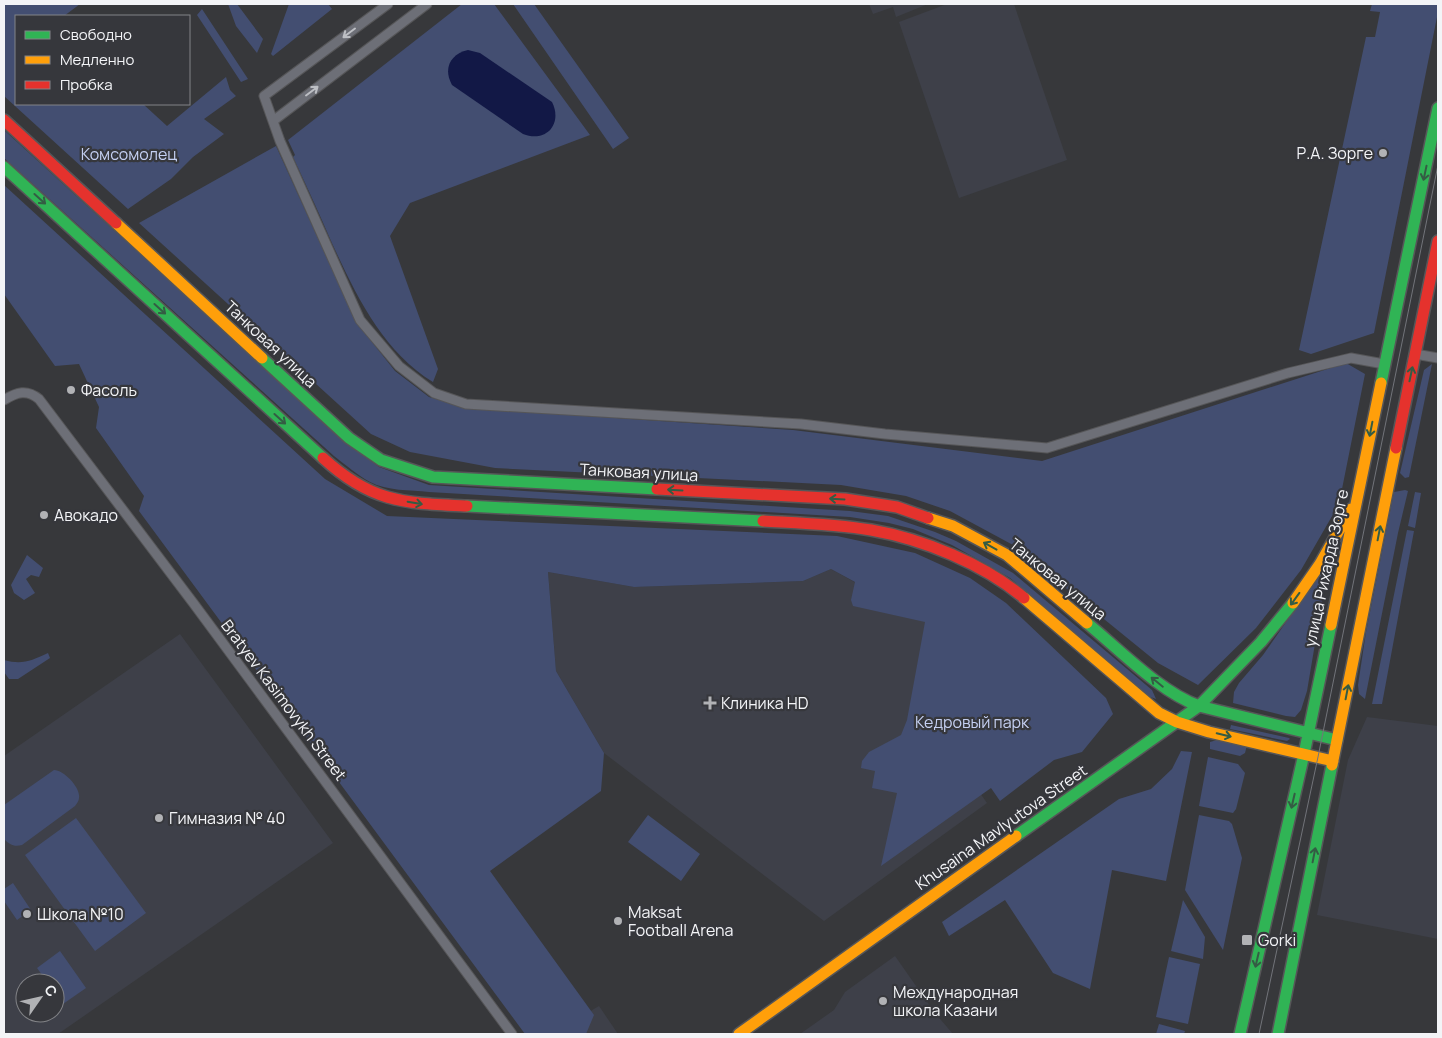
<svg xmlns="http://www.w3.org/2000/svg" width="1442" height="1038" viewBox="0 0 1442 1038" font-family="Manrope,sans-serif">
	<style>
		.built { fill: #3e4049; fill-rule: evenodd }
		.green { fill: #434e71 }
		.water { fill: #121846 }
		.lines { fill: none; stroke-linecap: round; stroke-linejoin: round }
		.street-casing { stroke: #565658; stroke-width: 11 }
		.fast-casing { stroke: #565658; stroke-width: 14 }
		.slow-casing { stroke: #565658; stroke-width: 14 }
		.jam-casing { stroke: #565658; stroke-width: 14 }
		.street { stroke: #6d6f77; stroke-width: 9 }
		.fast { stroke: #30b455; stroke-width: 11 }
		.slow { stroke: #ff9f0a; stroke-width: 11 }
		.jam { stroke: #e5322d; stroke-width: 11 }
		.tram { stroke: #72747a; stroke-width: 1 }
		.oneway { stroke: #bdbfc4 }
		.oneway2 { stroke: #345c44 }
		.poi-dot { fill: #b1b2b5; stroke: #36373c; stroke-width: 2 }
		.labels { text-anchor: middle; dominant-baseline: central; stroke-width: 4.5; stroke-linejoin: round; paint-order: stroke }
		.poi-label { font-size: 16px; fill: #f3f4f7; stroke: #36373c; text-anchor: start }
		.park-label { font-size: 16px; fill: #c4cff1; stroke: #36373c }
		.street-label { font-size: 16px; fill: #f3f4f7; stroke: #36373c }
	</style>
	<rect width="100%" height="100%" fill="#37383b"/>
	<!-- built -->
	<path class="built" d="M869 4H928L896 17 893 7 873 14Z
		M947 4H1014L1067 160 959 198 899 22Z
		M831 569 926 622 916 701 987 803 824 921 604 753 556 671 548 572 634 587 803 581Z
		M180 634 333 843 58 1034H4V756ZM25 983H55V1013H25Z
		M1367 717 1438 726V939L1317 915 1348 760Z
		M895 956 935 1013 953 1034H800L834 1010 845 992Z
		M599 1006 618 1034H552Z"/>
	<!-- green -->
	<path class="green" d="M4 4H80L64 16H16V104H143L167 126 226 77 230 90 236 96 204 119 224 134 193 157 171 179 128 209 4 96Z
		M228 4H237L263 39 257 53 236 26Z
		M289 4H328L332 9 273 56 271 54Z
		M462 4H494L590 135 410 203 390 236 438 369 433 382C382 351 355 293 331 241 319 213 306 185 293 157L295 155 288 140Z
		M513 4H534L629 138 613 149Z
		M1372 4H1438V12L1374 333 1311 354 1299 350 1366 37H1375L1380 12 1370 11Z
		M202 9 248 79 241 82 197 15Z
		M4 130 346 442 379 467 429 485 850 511 888 516 935 532 956 541 1013 573 1152 690 1156 699 1148 696 1010 578 984 563 952 545 913 529 889 523 850 517 429 492C410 490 387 491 370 482 357 475 346 465 334 456L4 158Z
		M276 146 356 322 395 371 429 397 467 408 793 430 1042 461 1346 363 1365 374 1339 504 1301 570 1256 628 1198 685 1158 663 1013 545 950 511 906 496 841 485 495 468 410 452 371 434 139 223Z
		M4 185 325 479 387 516 837 536 915 553 970 578 1006 603 1106 698 1113 714 1082 752 1054 760 1000 801 991 788 881 866 897 793 872 788 875 771 861 768 862 761 869 752 901 735 907 720 925 622 853 606 851 600 855 582 831 569 803 581 634 587 548 572 556 671 604 753 601 791 490 871 594 1015 586 1034H525L139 511 144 496 96 428 99 407 79 364 55 366 4 294Z
		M1432 364 1409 477 1405 478 1400 473 1424 370Z
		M1405 490 1408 491 1398 533 1365 699 1359 694 1358 685 1366 632 1394 492Z
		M1415 492 1421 493 1415 528 1408 526Z
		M1407 530 1414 531 1382 704H1372Z
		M27 555 43 568 39 577 31 575 26 579 35 593 24 600 14 593 11 585Z
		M1329 561 1307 691 1301 710 1295 717 1286 716 1233 703 1234 692 1239 683 1263 655Z
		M48 653 50 658 18 679H9L4 672V660C22 665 31 661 48 653Z
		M1231 725 1289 738 1290 739 1287 741 1230 729Z
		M1217 740 1247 745 1245 753 1240 756 1210 749V742Z
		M1181 751 1192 752 1166 881 1112 870 1090 989 1053 973 1005 900 949 936 942 922 1119 799 1151 789 1172 769Z
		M1208 757 1238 764 1245 773 1236 809 1233 813 1199 806Z
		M54 770C64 770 81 788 79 798 79 801 77 803 75 806L22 845C14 847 10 845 4 839V805Z
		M648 815 700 854 681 881 628 842Z
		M1199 815 1229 821 1232 824 1242 858 1223 950 1185 890Z
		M76 818 146 913 95 951 25 855Z
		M13 883 31 910 17 920 4 901V889Z
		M1183 900 1205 937 1203 959 1171 951Z
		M60 951 86 988 63 1004 55 993V983H48L37 968Z
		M1169 957 1200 964 1188 1024 1156 1017Z
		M1159 1024 1185 1031 1184 1034H1156Z"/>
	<!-- water -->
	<path class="water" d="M468 50 480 53 552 102C563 124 546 143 523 134L452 85C443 69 450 54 468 50Z"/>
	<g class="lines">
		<!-- street casing -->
		<g class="street-casing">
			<path id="street" d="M388 4 264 96 280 141 360 320 399 366 434 393 466 404 801 424 885 434 1047 448 1288 373 1351 358 1384 364
				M273 121 427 4
				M1415 354 1438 358
				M4 400C17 392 27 389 39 399L194 604 512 1034"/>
		</g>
		<!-- fast casing -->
		<g class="fast-casing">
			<path id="fast" d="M4 167 323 458
				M262 358 349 438 381 460 433 477 657 489
				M1381 383 1438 108
				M467 506 763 521
				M1087 623C1120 650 1160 692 1199 706L1337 740
				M1016 836 1199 706 1261 642 1293 603
				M1240 1034 1304 754 1331 625
				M1278 1034 1332 765"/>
		</g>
		<!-- slow casing -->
		<g class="slow-casing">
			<path id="slow" d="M116 223 262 358
				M928 518 953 526 1007 555 1087 623
				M1024 598 1159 713 1177 722 1209 732 1333 761
				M1293 603 1320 564 1351 509
				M1331 625 1381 383
				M1332 765 1396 448
				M739 1034 1016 836"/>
		</g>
		<!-- jam casing -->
		<g class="jam-casing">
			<path id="jam" d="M4 120 116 223
				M1396 448 1438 241
				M323 458C372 503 404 503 467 506
				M657 489 845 499 897 507 928 518
				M763 521C799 523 836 524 871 530 923 539 984 564 1024 598"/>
		</g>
		<!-- street -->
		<use href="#street" class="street"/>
		<!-- fast -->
		<use href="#fast" class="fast"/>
		<!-- slow -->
		<use href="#slow" class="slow"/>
		<!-- jam -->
		<use href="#jam" class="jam"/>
		<!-- tram -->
		<path class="tram" d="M1259 1034 1318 757 1438 165"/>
	</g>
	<!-- one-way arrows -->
	<defs><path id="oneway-shaft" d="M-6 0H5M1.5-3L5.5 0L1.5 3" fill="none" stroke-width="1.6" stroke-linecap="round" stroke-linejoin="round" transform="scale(1.25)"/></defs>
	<g class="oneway">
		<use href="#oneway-shaft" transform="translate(349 33) rotate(143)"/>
		<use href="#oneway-shaft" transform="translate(312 91) rotate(-37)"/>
	</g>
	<g class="oneway2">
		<use href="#oneway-shaft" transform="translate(1425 173) rotate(102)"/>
		<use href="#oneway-shaft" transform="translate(40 199) rotate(42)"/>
		<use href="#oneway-shaft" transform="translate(160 309) rotate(42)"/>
		<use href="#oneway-shaft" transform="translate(1411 374) rotate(-78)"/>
		<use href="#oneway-shaft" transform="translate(280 419) rotate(42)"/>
		<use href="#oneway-shaft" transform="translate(1371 429) rotate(101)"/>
		<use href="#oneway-shaft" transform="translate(675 490) rotate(-177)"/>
		<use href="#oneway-shaft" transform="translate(837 499) rotate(-177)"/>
		<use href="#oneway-shaft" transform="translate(415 503) rotate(10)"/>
		<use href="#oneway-shaft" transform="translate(1379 533) rotate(-79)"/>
		<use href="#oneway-shaft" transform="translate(990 546) rotate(-151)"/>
		<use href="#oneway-shaft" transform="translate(1295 599) rotate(126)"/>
		<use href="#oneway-shaft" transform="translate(1157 682) rotate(-141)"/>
		<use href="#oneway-shaft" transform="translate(1347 692) rotate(-79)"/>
		<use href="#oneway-shaft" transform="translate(1224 735) rotate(13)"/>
		<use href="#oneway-shaft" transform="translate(1293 801) rotate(103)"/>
		<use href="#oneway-shaft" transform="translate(1314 855) rotate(-79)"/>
		<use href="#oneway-shaft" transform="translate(1257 960) rotate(103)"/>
	</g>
	<!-- markers -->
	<g class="poi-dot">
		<circle cx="1383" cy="153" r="5"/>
		<circle cx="71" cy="390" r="5"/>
		<circle cx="44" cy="515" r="5"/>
		<path d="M707.5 695.5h5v5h5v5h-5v5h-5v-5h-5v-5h5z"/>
		<circle cx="159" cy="818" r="5"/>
		<circle cx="27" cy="914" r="5"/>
		<circle cx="618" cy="921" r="5"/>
		<rect x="1241" y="934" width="12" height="12" rx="2.5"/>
		<circle cx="883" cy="1001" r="5"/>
	</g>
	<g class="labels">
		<!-- poi labels -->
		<g class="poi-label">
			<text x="1373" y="153" text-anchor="end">Р.А. Зорге</text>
			<text x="81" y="390">Фасоль</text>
			<text x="54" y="515">Авокадо</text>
			<text x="721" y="703">Клиника HD</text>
			<text x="169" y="818">Гимназия № 40</text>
			<text x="628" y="912">Maksat<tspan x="628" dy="18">Football Arena</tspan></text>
			<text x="37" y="914">Школа №10</text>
			<text x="1258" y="940">Gorki</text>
			<text x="893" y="992">Международная<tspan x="893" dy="18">школа Казани</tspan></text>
		</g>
		<!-- park labels -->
		<g class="park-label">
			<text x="129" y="154">Комсомолец</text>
			<text x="972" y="722">Кедровый парк</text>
		</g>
		<!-- street labels -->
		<g class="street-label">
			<text transform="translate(271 344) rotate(43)">Танковая улица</text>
			<text transform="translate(639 472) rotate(3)">Танковая улица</text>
			<text transform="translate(1326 568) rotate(-78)">улица Рихарда Зорге</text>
			<text transform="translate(1058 579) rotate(39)">Танковая улица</text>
			<text transform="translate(284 700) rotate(53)">Bratyev Kasimovykh Street</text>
			<text transform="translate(1001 827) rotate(-35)">Khusaina Mavlyutova Street</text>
		</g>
	</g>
	<!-- border -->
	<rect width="1442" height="1038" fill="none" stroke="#f3f4f7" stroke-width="10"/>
	<!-- legend -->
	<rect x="15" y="15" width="175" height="90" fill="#36373c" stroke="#828387"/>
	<rect x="25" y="31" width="25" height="8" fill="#30b455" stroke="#828387"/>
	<text x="60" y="40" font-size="15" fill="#f3f4f7">Свободно</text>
	<rect x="25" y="56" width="25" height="8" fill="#ff9f0a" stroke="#828387"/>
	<text x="60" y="65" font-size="15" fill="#f3f4f7">Медленно</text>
	<rect x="25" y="81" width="25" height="8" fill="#e5322d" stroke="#828387"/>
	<text x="60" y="90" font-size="15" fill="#f3f4f7">Пробка</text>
	<!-- north arrow -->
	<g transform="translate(40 998) rotate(56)"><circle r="24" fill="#36373c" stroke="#828387"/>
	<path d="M0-4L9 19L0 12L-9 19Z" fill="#b1b2b5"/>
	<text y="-8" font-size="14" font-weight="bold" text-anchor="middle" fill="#f3f4f7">С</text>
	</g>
</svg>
